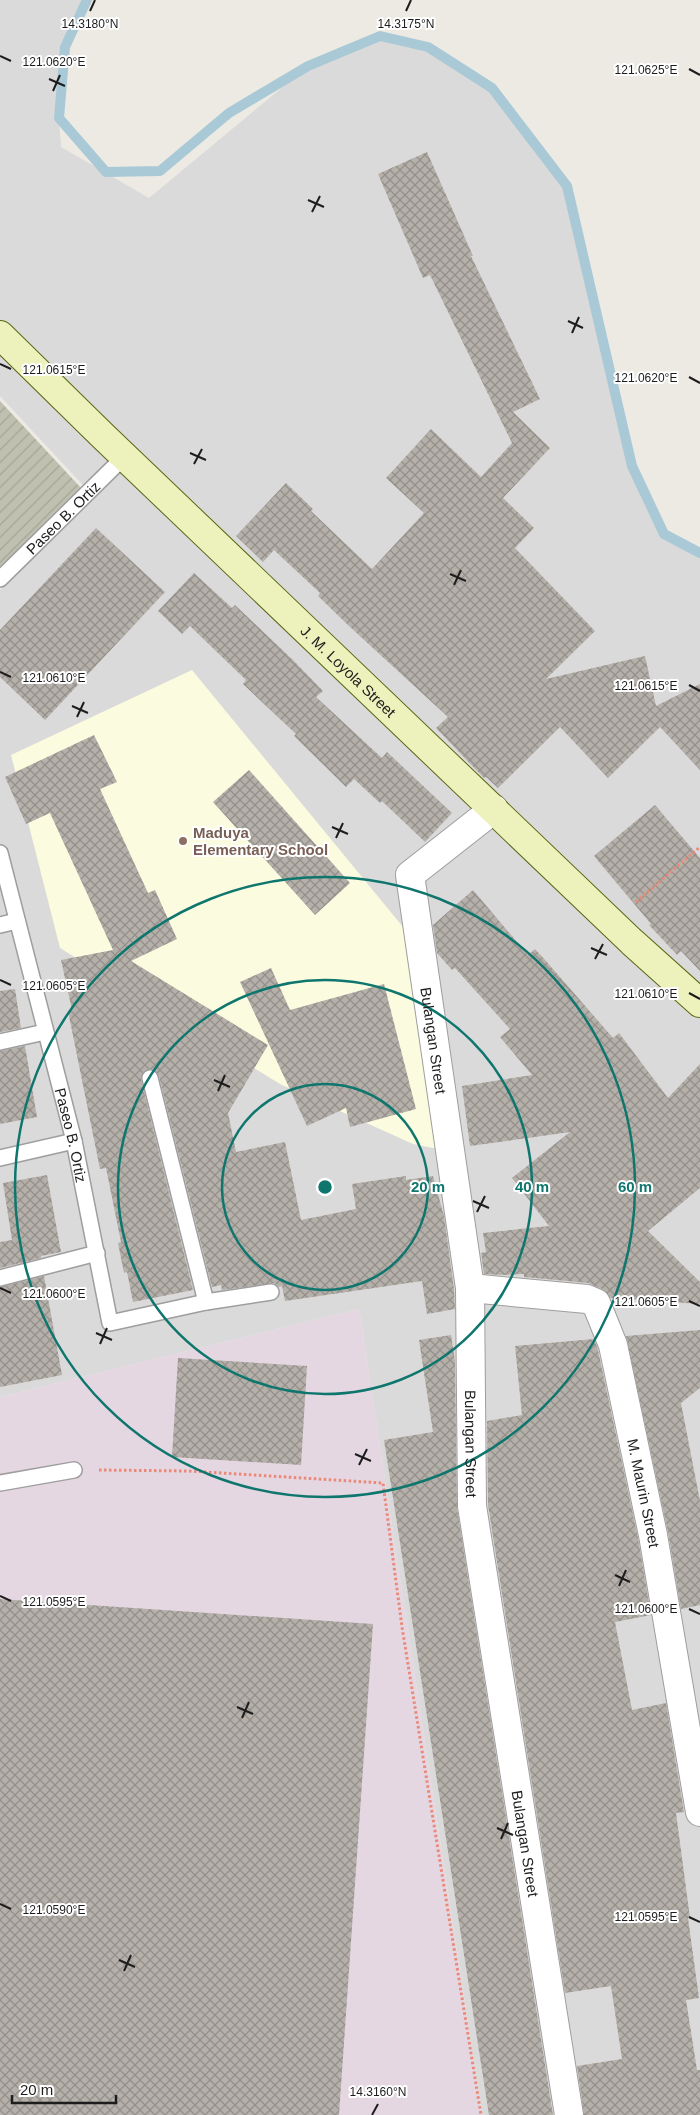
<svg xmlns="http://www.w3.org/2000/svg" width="700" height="2115" viewBox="0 0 700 2115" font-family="Arial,sans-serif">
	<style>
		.residential { fill: #dbdada }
		.industrial { fill: #e5d7e2 }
		.education { fill: #fafbdf }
		.construction { fill: url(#construction-furrows) }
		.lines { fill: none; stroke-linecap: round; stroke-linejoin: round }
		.stream { stroke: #a9c9d6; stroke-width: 10 }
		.building { fill: url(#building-cross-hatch) }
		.service-casing { stroke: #9e9e9e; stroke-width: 18 }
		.minor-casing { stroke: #9e9e9e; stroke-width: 30 }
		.secondary-casing { stroke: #596711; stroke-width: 30 }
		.path { stroke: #ea8978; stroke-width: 3; stroke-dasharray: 2.5 2.5; stroke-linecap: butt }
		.service { stroke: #fff; stroke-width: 15 }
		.minor { stroke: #fff; stroke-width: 28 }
		.secondary { stroke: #edf2bd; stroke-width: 28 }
		.ticks { fill: none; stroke: #1d1d1d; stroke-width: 2 }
		.ring { fill: none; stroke: #0f766e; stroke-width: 2.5 }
		.education-dot { fill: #8d6e63; stroke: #fff; stroke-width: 2 }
		.labels { text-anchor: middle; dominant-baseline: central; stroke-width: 4; stroke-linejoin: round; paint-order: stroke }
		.street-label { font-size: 15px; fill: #1d1d1d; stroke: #fff }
		.education-label { font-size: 15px; font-weight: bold; fill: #785e54; stroke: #fff; text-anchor: start }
		.ticks-label { font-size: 12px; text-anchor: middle; fill: #1d1d1d; stroke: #fff; stroke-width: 4; stroke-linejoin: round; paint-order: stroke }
		.centre { fill: #0f766e; stroke: #fff; stroke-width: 2.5 }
		.ring-label { font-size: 15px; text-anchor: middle; font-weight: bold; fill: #0f766e; stroke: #fff; stroke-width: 4; stroke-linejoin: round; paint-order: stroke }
	</style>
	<defs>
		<pattern id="construction-furrows" width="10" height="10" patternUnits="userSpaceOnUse" patternTransform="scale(1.25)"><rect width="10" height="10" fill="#c0c0b0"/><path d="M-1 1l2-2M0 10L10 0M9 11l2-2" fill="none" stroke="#a5a597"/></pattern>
		<pattern id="building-cross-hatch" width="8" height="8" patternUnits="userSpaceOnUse" patternTransform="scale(1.25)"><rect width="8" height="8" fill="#b6b0aa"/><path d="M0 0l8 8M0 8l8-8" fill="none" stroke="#938f8a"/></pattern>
	</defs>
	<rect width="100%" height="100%" fill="#edeae4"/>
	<!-- residential -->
	<path class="residential" d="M0 0H87L65 47 59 118 61 147 149 198 308 66 380 36 428 47 492 88 567 186 632 466 664 534 700 553V2115H482L359 1309 0 1397V590L95 498 0 396Z"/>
	<!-- industrial -->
	<path class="industrial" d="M359 1309 482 2115H0V1397Z"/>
	<!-- education -->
	<path class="education" d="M192 670 403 927 443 1150 413 1144 280 1084 60 948 11 755Z"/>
	<!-- construction -->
	<path class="construction" d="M0 401 82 489 0 572Z"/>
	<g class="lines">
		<!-- stream -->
		<path class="stream" d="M87 0 65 47 59 118 106 172 160 171 229 113 308 66 380 36 428 47 492 88 567 186 632 466 664 534 700 553"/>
	</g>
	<!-- building -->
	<path class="building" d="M427 152 473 256H471L540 399 513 412 550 448 503 498 534 528 515 548 595 631 546 679 645 656 656 706 700 684V770L660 727 608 778 560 727 498 788 486 777 484 778 436 728 448 717 349 626 318 596 320 593 274 550 263 562 236 536 286 483 313 509 311 511 372 569 424 513 386 478 431 429 481 477 512 443 430 275 423 278 378 174Z
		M96 528 165 592 45 720 0 677V630Z
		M194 573 232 608 235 605 294 661 323 691 316 697 382 758 387 752 452 813 425 842 382 801 380 803 354 779 346 787 294 736 296 734 243 684 246 680 190 626 182 634 158 611Z
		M94 735 117 782 100 789 148 893 155 890 177 939 131 961 268 1045 228 1113 236 1152 285 1142 301 1220 356 1209 352 1184 406 1176V1180L433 1176 444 1216 454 1289 455 1309 427 1314 422 1281 285 1301 282 1286 279 1287 274 1283 222 1290 221 1285 212 1287 159 1076 152 1069 143 1072 141 1080 193 1290 133 1302 127 1272 124 1273 118 1243 121 1242 106 1168 100 1169 68 1011 72 1010 61 960 113 950 50 813 26 824 5 777Z
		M249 770 350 883 315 915 213 802Z
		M655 805 700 858V971L681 951 677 955 649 925 651 924 594 856Z
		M473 890 528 955 535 949 546 961 613 1038 619 1033 668 1098 700 1064V1188L648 1231 700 1282V1304L611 1298 602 1289 588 1283 524 1277V1274L503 1275 484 1274 481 1253 486 1252 483 1233 549 1226 512 1178 570 1132 470 1146 462 1086 532 1075 500 1037 510 1029 455 968 452 970 437 953 433 925Z
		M271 968 290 1010 384 984 416 1109 350 1127 346 1108 307 1126 240 982Z
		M15 989 21 1028 0 1032V991Z
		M25 1046 37 1117 0 1124V1051Z
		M47 1175 61 1252 41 1256V1258L0 1268V1242L12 1240 3 1183Z
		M44 1276 62 1375 0 1387V1287Z
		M700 1330V1388L681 1403 700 1501V1605L681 1609 668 1532 626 1336Z
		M451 1335 455 1361 457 1508 553 2115H489L384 1440 433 1432 419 1340Z
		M594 1339 598 1350 638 1538 651 1615 615 1622 632 1710 666 1703 684 1812 676 1813 690 1918H688L699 1998 686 2000 697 2070H700V2115H584L577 2066 622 2059 611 1986 565 1993 488 1505 487 1421 522 1415 515 1346Z
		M178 1358 307 1366 301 1465 172 1457Z
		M0 1599 373 1624 339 2115H0Z"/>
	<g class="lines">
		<!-- service casing -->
		<g class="service-casing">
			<g id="service">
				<path id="s1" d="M0 579 124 457"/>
				<path id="s2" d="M0 853 74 1141 110 1323 206 1302 271 1292"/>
				<path d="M0 925 17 921"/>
				<path d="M0 1042 45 1032"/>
				<path d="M150 1078 206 1302"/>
				<path d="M0 1158 74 1141"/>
				<path d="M0 1278 97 1253"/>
				<path d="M0 1483 74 1470"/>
			</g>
		</g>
		<!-- minor casing -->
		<g class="minor-casing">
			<g id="minor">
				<path id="s3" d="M494 809 410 875 470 1288 472 1506 569 2115"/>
				<path id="s4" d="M470 1288 587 1299 596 1303 613 1345 653 1535 700 1812"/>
			</g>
		</g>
		<!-- secondary casing -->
		<g class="secondary-casing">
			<g id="secondary">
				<path id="s5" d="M0 335 103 436 632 942 700 1003"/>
			</g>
		</g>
		<!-- path -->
		<path class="path" d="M636 902 700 847
			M99 1470 189 1471 383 1483 402 1627 481 2115"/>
		<!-- service -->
		<use href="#service" class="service"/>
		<!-- minor -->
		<use href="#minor" class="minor"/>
		<!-- secondary -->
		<use href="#secondary" class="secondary"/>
	</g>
	<!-- ticks -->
	<path class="ticks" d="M90 11 95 0M406 11 411 0M0 56 11 61M689 69 700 75M49 79 65 86M53 91 60 75M308 200 324 207M312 212 320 196M568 321 583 328M572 333 579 317M0 364 11 369M689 377 700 383M190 453 206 460M194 464 202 449M450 574 466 581M454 585 461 570M0 672 11 677M689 685 700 691M72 706 88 713M77 717 84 702M332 827 348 834M336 838 343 823M591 948 607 955M595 959 603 944M0 980 11 985M689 993 700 999M214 1080 230 1087M218 1091 225 1075M473 1201 489 1208M477 1212 485 1196M0 1288 11 1293M689 1301 700 1306M96 1333 112 1340M100 1344 107 1328M355 1454 371 1461M359 1465 367 1449M615 1575 630 1582M619 1586 626 1570M0 1596 11 1601M689 1609 700 1614M237 1707 253 1714M242 1718 249 1702M497 1828 513 1835M501 1839 508 1823M0 1904 11 1909M689 1917 700 1922M119 1960 135 1967M124 1971 131 1955M372 2115 378 2104"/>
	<!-- distance rings -->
	<g class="ring">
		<circle cx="325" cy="1187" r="103"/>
		<circle cx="325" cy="1187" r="207"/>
		<circle cx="325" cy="1187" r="310"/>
	</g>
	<!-- markers -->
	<circle class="education-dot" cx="183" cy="841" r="5"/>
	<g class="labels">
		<!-- street labels -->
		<g class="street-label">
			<text stroke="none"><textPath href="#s1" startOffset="88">Paseo B. Ortiz</textPath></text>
			<text stroke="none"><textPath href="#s5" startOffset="484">J. M. Loyola Street</textPath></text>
			<text stroke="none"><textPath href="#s3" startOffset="274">Bulangan Street</textPath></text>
			<text stroke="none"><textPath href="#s2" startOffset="291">Paseo B. Ortiz</textPath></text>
			<text stroke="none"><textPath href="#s3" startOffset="680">Bulangan Street</textPath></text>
			<text stroke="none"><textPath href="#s4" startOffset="324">M. Maurin Street</textPath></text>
			<text stroke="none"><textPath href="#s3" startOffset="1084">Bulangan Street</textPath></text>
		</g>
		<!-- education labels -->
		<g class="education-label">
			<text x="193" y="832">Maduya<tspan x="193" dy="17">Elementary School</tspan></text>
		</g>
	</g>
	<g class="ticks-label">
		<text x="90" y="28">14.3180°N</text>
		<text x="406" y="28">14.3175°N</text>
		<text x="54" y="66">121.0620°E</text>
		<text x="646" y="74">121.0625°E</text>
		<text x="54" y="374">121.0615°E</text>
		<text x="646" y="382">121.0620°E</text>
		<text x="54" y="682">121.0610°E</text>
		<text x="646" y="690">121.0615°E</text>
		<text x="54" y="990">121.0605°E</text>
		<text x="646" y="998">121.0610°E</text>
		<text x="54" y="1298">121.0600°E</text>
		<text x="646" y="1306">121.0605°E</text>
		<text x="54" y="1606">121.0595°E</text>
		<text x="646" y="1613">121.0600°E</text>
		<text x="54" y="1914">121.0590°E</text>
		<text x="646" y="1921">121.0595°E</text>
		<text x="378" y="2096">14.3160°N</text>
	</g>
	<circle cx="325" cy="1187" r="8" class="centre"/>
	<g class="ring-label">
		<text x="428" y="1192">20 m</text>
		<text x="532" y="1192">40 m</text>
		<text x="635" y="1192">60 m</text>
	</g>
	<!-- scale -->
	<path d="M12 2095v8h104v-8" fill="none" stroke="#1d1d1d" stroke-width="2.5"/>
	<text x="20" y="2095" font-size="15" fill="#1d1d1d" stroke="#ffffff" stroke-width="4" paint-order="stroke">20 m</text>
</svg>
